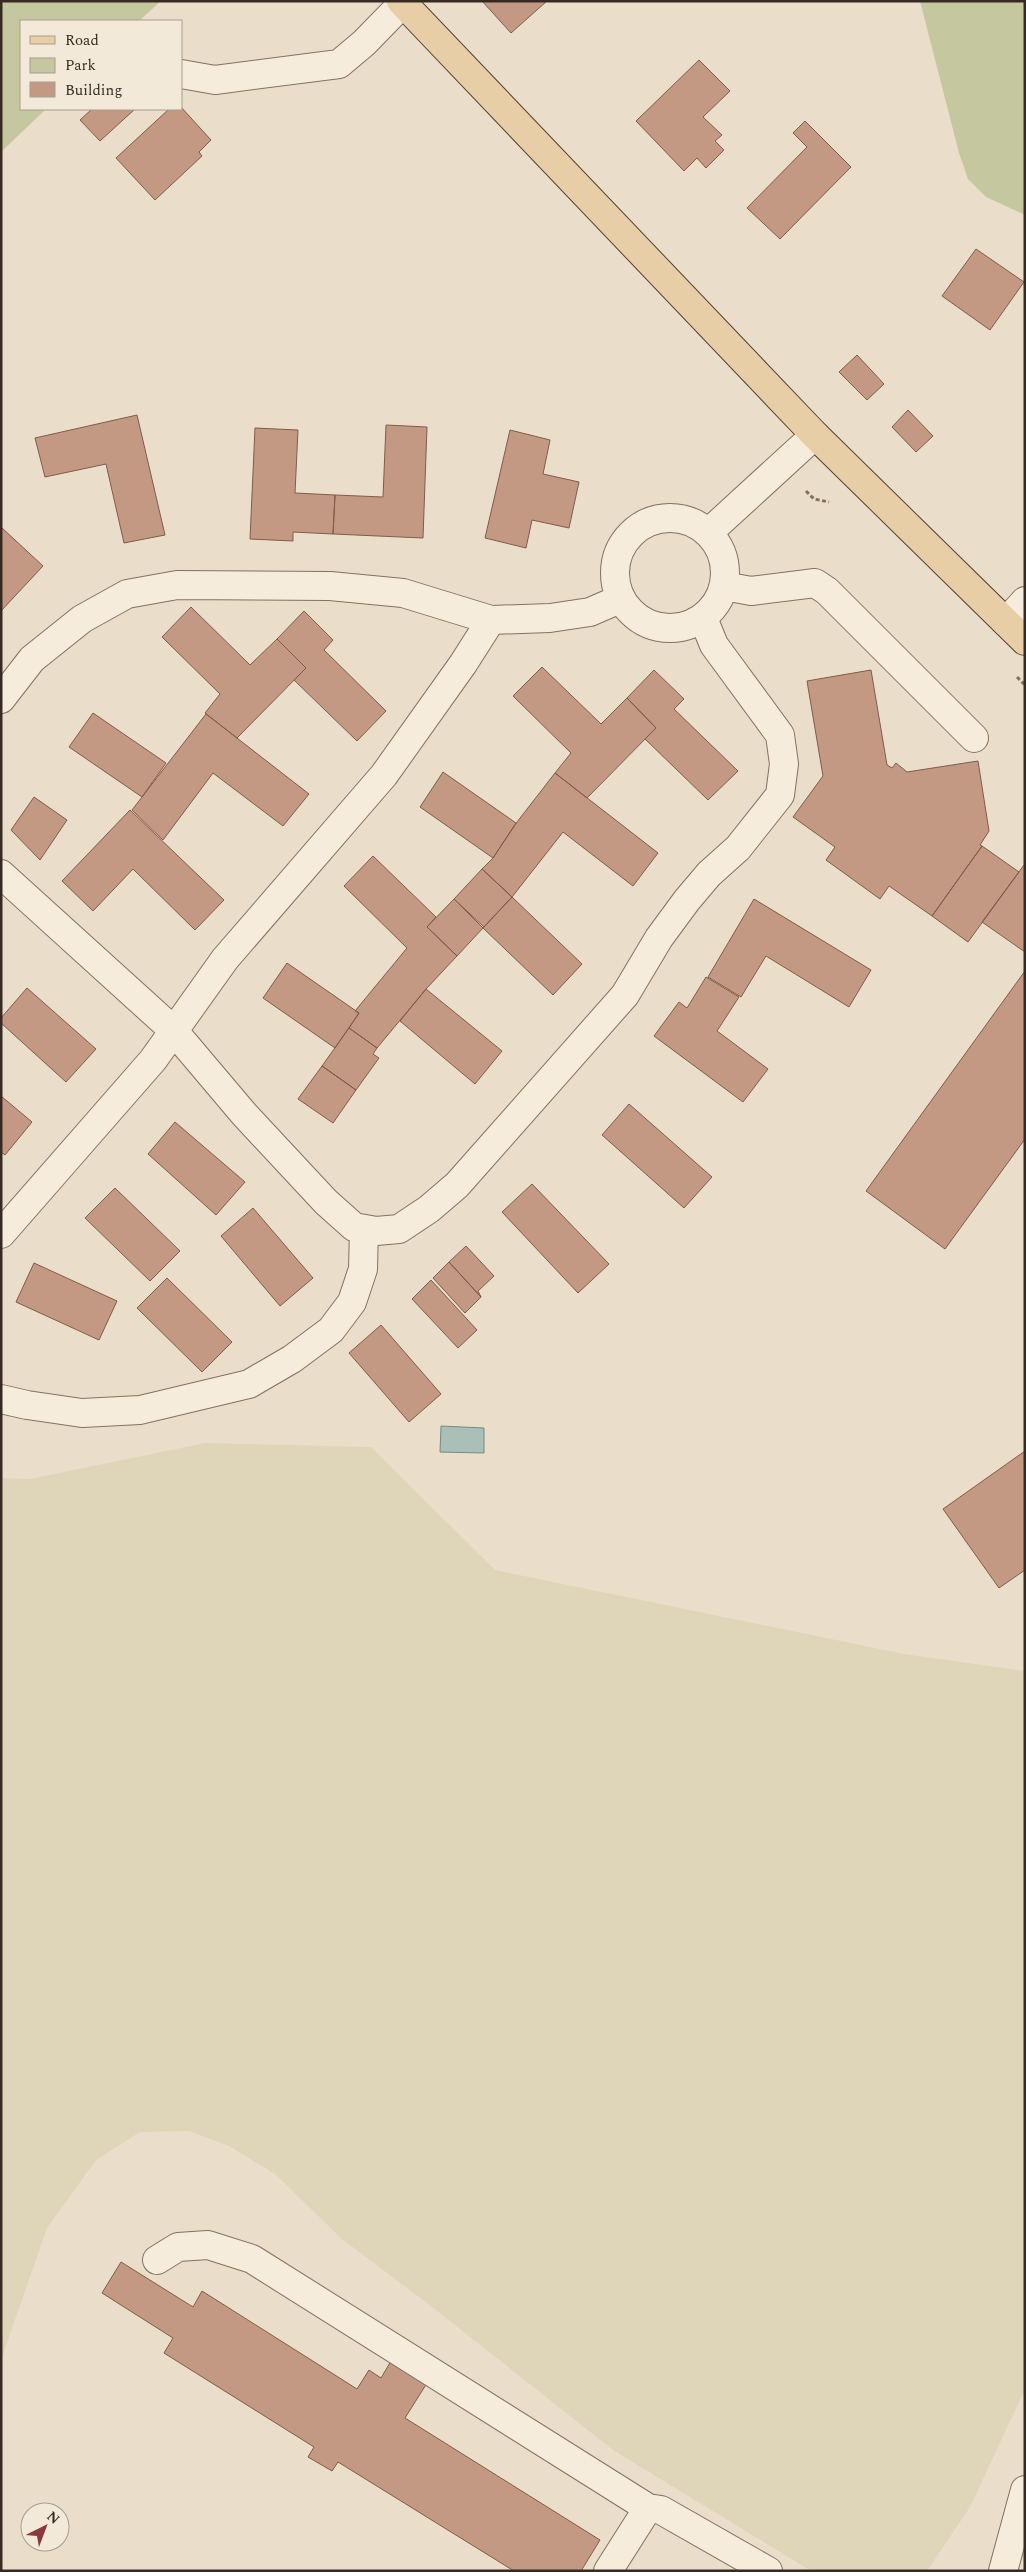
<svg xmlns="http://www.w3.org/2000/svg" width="1026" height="2572" viewBox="0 0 1026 2572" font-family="Spectral,serif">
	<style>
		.farmland { fill: #dfd5b8 }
		.green { fill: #c5c79e }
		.water { fill: #aabfb7; stroke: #718c83 }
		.building { fill: #c49984; stroke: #815b49 }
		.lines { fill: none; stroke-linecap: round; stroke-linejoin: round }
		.minor-casing { stroke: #847160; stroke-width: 30 }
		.major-casing { stroke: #534033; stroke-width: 30 }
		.path { stroke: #847160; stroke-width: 3; stroke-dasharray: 4 2.5; stroke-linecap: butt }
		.minor { stroke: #f5ecdc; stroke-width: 28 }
		.major { stroke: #e8cea6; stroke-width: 28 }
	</style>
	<rect width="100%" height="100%" fill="#eadeca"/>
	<!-- farmland -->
	<path class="farmland" d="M205 1443 371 1447 495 1570 904 1654 1025 1671V2389L970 2507 927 2571H811L613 2450 427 2303 342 2239 275 2174 229 2146 189 2131 140 2132 96 2160 47 2228 1 2360V1478L30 1479Z"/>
	<!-- green -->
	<path class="green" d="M1 1H161L139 21H21V109H46L1 152Z
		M920 1H1025V215L986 197 968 179 959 153Z"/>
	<!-- water -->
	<path class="water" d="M441 1426 484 1428V1453L440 1452Z"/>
	<!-- building -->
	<path class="building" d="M482 1H547L511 33Z
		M699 60 730 91 703 117 722 135 715 141 724 150 706 168 697 158 684 171 636 121Z
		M181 107 211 140 199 152 202 156 155 200 116 158 169 109Z
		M92 109H135L100 141 80 120Z
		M805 121 851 167 780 239 747 208 807 147 793 133Z
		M976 249 1024 282 990 330 942 296Z
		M857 355 884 384 867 400 839 372Z
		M908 410 933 436 916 452 892 427Z
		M137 415 165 535 124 543 106 464 45 477 35 438Z
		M386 425 427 427 423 538 333 534 335 495 383 497Z
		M255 428 298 430 295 493 335 495 333 534 293 532V541L250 539Z
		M510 430 550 440 543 474 579 482 569 528 532 520 526 548 485 538Z
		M1 527 43 566 1 611Z
		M191 607 250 665 277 639 306 668 237 738 205 713 220 694 162 637Z
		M304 611 333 640 324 650 386 711 357 741 294 680 306 668 277 639Z
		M542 667 601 724 627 698 656 728 587 798 555 773 571 753 513 696Z
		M654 670 684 699 674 709 738 771 708 800 645 739 656 728 627 698Z
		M871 670 887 765 892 768 896 763 907 772 978 761 989 831 980 845 982 846 932 916 889 886 880 899 826 860 835 847 793 817 823 776 807 681Z
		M93 713 166 763 142 797 69 747Z
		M206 714 309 794 283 826 213 773 163 840 132 810Z
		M443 772 516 823 493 858 420 807Z
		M555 773 658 853 633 886 563 832 512 897 482 869 493 858 517 822Z
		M34 797 67 820 40 860 11 830Z
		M130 810 224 900 195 930 133 869 93 911 62 881Z
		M982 846 1019 872 968 942 932 916Z
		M373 856 436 917 427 927 457 956 426 989 377 1048 349 1028 359 1013 355 1011 407 948 344 886Z
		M1024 865 1025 866V952L982 922Z
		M482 869 512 897 484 927 454 899Z
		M512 897 582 964 553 995 483 928Z
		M454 899 483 928 457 956 427 927Z
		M754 899 871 970 849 1007 766 956 741 997 708 977Z
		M287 963 359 1013 335 1048 263 998Z
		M1025 971V1139L945 1249 866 1191Z
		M706 977 739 997 717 1031 768 1069 743 1102 654 1036 679 1002 687 1008Z
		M27 988 96 1049 66 1082 1 1023V1018Z
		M426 989 502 1051 475 1084 400 1021Z
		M349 1028 377 1048 373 1054 379 1058 356 1090 322 1066Z
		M322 1066 356 1090 333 1123 298 1099Z
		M1 1096 32 1122 5 1155 1 1152Z
		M629 1104 712 1177 684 1208 602 1135Z
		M175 1122 245 1182 216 1215 148 1154Z
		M532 1184 609 1264 578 1293 502 1212Z
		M115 1188 180 1251 150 1281 85 1218Z
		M253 1208 313 1278 280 1306 221 1236Z
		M466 1246 494 1276 478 1291 481 1297 449 1262Z
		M449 1262 481 1297 465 1313 433 1278Z
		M34 1263 117 1301 99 1340 16 1302Z
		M167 1278 232 1342 202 1372 137 1308Z
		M431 1280 477 1330 458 1348 412 1299Z
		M381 1325 441 1394 409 1422 349 1353Z
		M1025 1451V1570L999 1588 943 1509Z
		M121 2262 193 2307 202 2291 357 2389 369 2370 381 2378 391 2361 427 2383 405 2418 600 2540 581 2571H514L338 2462 332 2471 308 2457 314 2447 164 2353 173 2338 102 2293Z"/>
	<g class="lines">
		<!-- minor casing -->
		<g class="minor-casing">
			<path id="minor" d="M181 74 215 80 339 64 364 43 403 3
				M615 573a55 55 0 1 1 110 0a55 55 0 1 1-110 0Z
				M708 533 815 435
				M724 586 751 591 815 583 827 591 974 738
				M1006 622 1025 601
				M1 699 32 659 82 619 127 594 177 585 330 586 403 593 491 620 550 618 590 612 620 599
				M1 874 173 1030 244 1114 326 1202 354 1227 376 1231 399 1229 429 1209 457 1185 625 995 659 938 687 900 709 874 738 848 780 795 784 764 780 735 714 645 703 618
				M1 1234 153 1060 225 959 384 775 463 664 491 620
				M1 1399 27 1405 82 1413 140 1410 249 1384 292 1359 331 1330 352 1302 363 1269 364 1229
				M157 2260 178 2247 208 2245 252 2259 648 2508 661 2510 768 2571
				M608 2571 648 2508
				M1003 2571 1025 2490"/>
		</g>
		<!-- major casing -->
		<g class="major-casing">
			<path id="major" d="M401 1 815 435 1025 641"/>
		</g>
		<!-- path -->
		<path class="path" d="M806 491 814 499 829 502
			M1017 677 1025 685"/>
		<!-- minor -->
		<use href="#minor" class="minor"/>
		<!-- major -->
		<use href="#major" class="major"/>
	</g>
	<!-- border -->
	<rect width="1026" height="2572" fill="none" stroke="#372a22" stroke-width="5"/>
	<!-- legend -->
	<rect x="20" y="20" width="162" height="90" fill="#f2e9d8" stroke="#a79d8f"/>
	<rect x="30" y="36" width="25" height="8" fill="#e8cea6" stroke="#a79d8f"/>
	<text x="65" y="45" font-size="15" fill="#372a22">Road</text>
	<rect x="30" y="58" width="25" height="15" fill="#c5c79e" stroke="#a79d8f"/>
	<text x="65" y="70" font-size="15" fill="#372a22">Park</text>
	<rect x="30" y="82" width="25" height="15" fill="#c49984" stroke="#a79d8f"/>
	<text x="65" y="95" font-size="15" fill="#372a22">Building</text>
	<!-- north arrow -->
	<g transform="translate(45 2527) rotate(42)"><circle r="24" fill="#f2e9d8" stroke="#a79d8f"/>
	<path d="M0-4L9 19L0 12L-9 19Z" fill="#8d373e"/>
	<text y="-8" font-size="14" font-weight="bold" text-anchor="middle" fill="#372a22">N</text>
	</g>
</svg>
